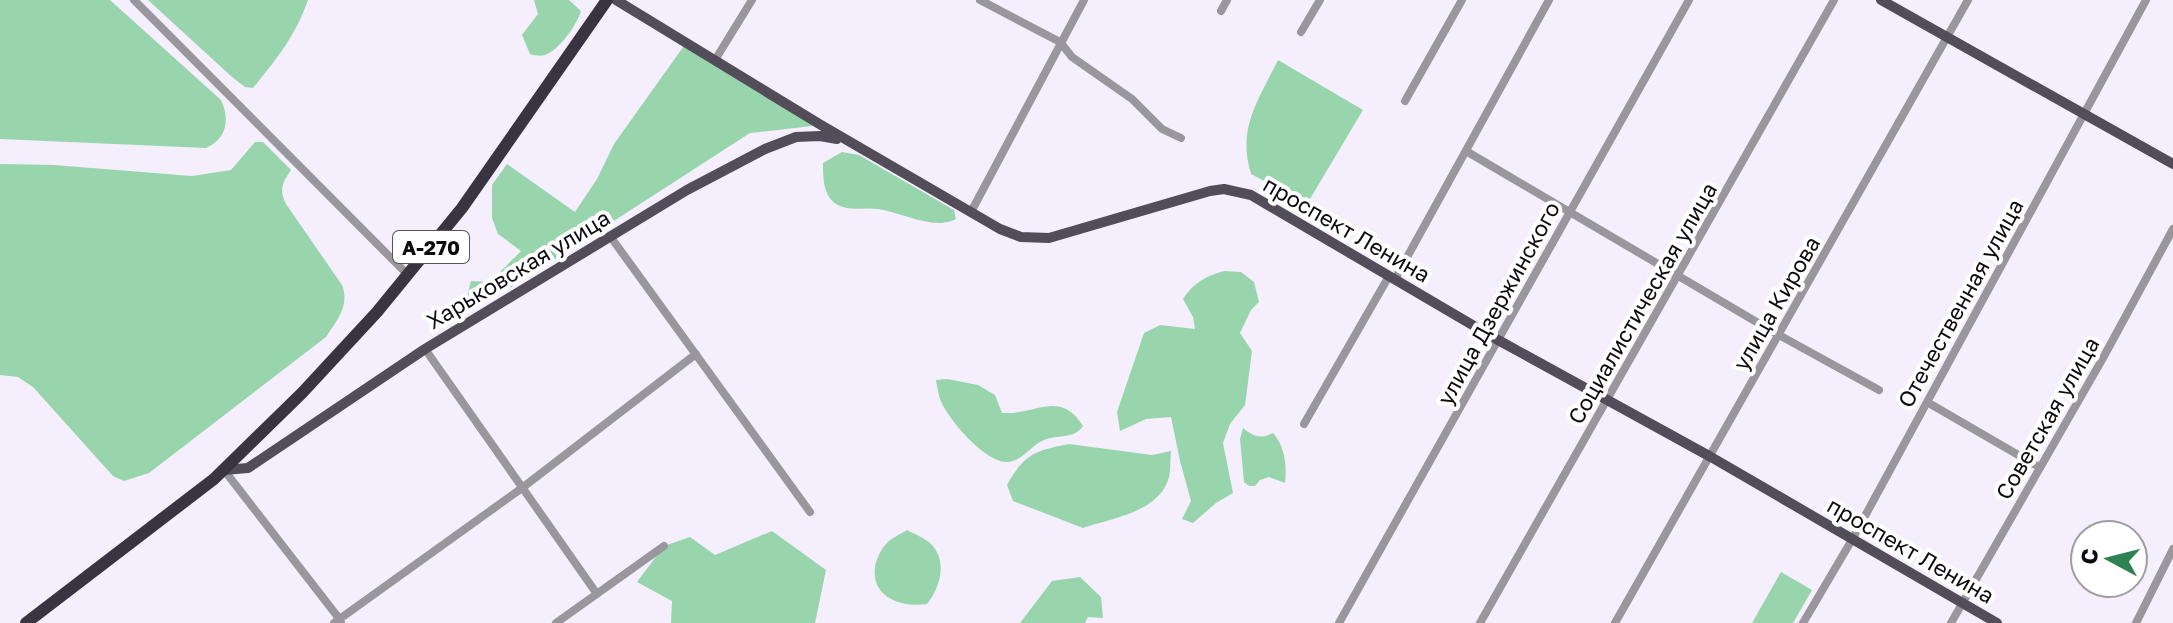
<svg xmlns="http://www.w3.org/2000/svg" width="2173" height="623" viewBox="0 0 2173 623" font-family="'Golos Text',sans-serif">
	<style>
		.green { fill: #98d5ad }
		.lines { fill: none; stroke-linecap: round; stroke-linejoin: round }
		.minor { stroke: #99969d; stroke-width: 8 }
		.major { stroke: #524d58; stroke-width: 10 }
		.highway { stroke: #3a3440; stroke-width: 12 }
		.labels { text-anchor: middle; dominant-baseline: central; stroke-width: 8; stroke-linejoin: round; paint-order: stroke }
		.shield { fill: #fff; stroke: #565458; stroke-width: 2 }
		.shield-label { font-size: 20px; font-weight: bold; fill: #0e0b10 }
		.street-label { font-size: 22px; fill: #0e0b10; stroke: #fff }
	</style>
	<rect width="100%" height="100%" fill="#f5eefd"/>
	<!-- green -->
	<path class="green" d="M0 0H110L221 100C230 119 227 139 206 148L0 139Z
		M148 0H308C296 35 276 60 253 88L245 87 232 77Z
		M534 0H569L581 11C578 23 561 47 549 53 542 57 537 56 530 54L522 35 538 14Z
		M686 43 821 125 750 133 510 288 475 304 467 297 471 281 490 282 521 251 498 234 492 218V185L507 164 575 212 597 179 614 144Z
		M1278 60 1363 110 1307 204 1251 174C1237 128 1258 101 1278 60Z
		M255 142H263L291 170C282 183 279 190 286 204L342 285C350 306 337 320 326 337L149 473 124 481 113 476 33 387 18 377 0 375V164L54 165 192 176 231 170Z
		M842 152 859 155 954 210 956 219C934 231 901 212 878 209 866 207 852 211 840 206 823 199 823 178 823 163Z
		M1224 271 1241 272 1254 282 1259 302 1251 310 1240 333 1252 351 1245 405 1230 424 1223 443 1233 493 1216 503 1193 523 1182 519 1191 501 1180 461 1171 417 1146 419 1120 431 1117 412 1144 333 1160 325 1195 329 1193 317 1183 299C1193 283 1206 276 1224 271Z
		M947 379 978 385 995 395 1002 413C1037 415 1060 389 1083 426 1073 440 1058 434 1044 440 1031 445 1022 462 1007 462 984 462 947 418 940 399 938 393 937 386 936 380Z
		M1243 428C1254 437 1261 439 1273 433 1285 446 1287 466 1285 483L1269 477 1260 480 1255 486H1249L1244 482 1240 439Z
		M1069 444 1152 455 1171 451C1170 460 1171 469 1169 477 1160 512 1112 518 1083 528L1013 501 1007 485C1025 453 1035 451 1069 444Z
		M907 530C914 534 925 538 931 544 948 561 940 588 927 604 901 608 871 597 875 567 876 560 881 549 886 544 891 538 901 534 907 530Z
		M772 531 826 570 815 623H671L672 601 637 582 664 546 690 537 715 555Z
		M1781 572 1812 590 1793 623H1752Z
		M1080 577 1101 597 1103 618 1088 617 1085 623H1020L1052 581Z"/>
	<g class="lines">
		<!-- minor -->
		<path class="minor" d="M134 0 408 275
			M980 0 1060 42 1072 57 1132 99 1162 129 1181 138
			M1221 11 1227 0
			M1301 32 1320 0
			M715 60 752 0
			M1405 101 1462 0
			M1466 151 1777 334 1879 390
			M971 212 1084 0
			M610 236 810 512
			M1395 279 1549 0
			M425 349 597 594
			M1927 402 2039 467
			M1304 424 1389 276
			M224 470 341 621
			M334 623 522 488 696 354
			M556 623 664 546
			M1339 623 1689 0
			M1480 623 1834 0
			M1615 623 1968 0
			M1803 623 1853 538 2146 0
			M1951 623 2103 358 2173 229
			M2136 623 2173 549"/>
		<!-- major -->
		<path class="major" d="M616 0 821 125 1000 229 1021 237 1049 238 1210 191 1224 189 1251 195 1498 340 1711 457 1997 623
			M1881 0 2173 164
			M224 470 248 468 425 349 687 190 765 149 796 137 820 136 837 139"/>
		<!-- highway -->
		<path class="highway" d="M26 623 214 479 302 393 377 312 462 208 607 0"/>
	</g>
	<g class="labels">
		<!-- shield labels -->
		<rect class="shield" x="393" y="231" width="76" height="32" rx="6"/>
		<g class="shield-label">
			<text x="431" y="247">А-270</text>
		</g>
		<!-- street labels -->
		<g class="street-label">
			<text transform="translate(1347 229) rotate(30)">проспект Ленина</text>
			<text transform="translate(518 269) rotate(-31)">Харьковская улица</text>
			<text transform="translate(1498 303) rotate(-61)">улица Дзержинского</text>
			<text transform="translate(1642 303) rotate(-60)">Социалистическая улица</text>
			<text transform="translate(1776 303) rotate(-60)">улица Кирова</text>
			<text transform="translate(1960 303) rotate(-61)">Отечественная улица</text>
			<text transform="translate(2047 418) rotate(-60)">Советская улица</text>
			<text transform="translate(1911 550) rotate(30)">проспект Ленина</text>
		</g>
	</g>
	<!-- north arrow -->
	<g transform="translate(2109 559) rotate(277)"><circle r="38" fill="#ffffff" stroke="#9f9d9f" stroke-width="2"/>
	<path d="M0-6L14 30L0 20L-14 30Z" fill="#2e8153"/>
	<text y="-12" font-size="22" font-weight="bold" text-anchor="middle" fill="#0e0b10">С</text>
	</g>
</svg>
